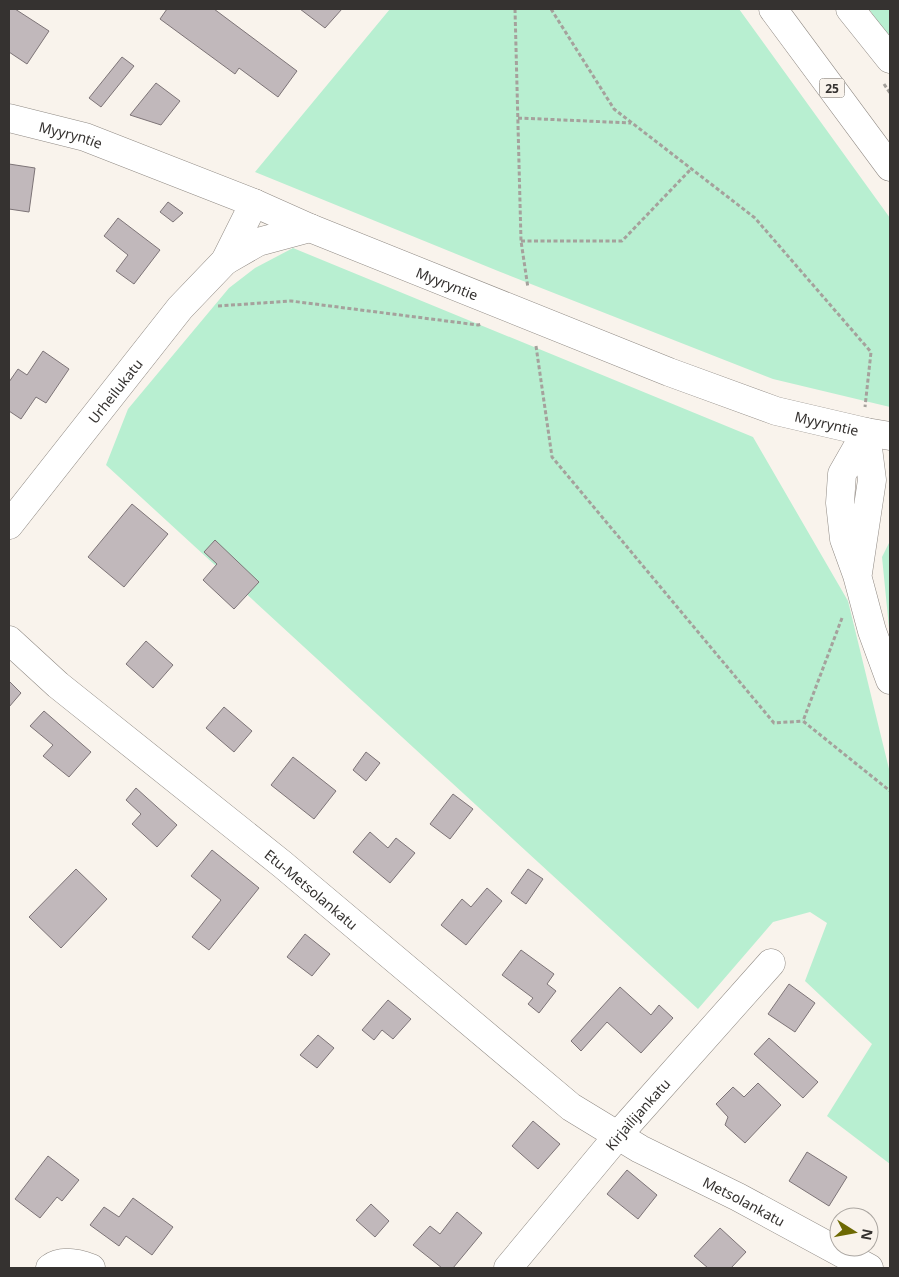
<svg xmlns="http://www.w3.org/2000/svg" width="899" height="1277" viewBox="0 0 899 1277" font-family="'Noto Sans',sans-serif">
	<style>
		.green { fill: #b8efd1 }
		.building { fill: #c1b8bb; stroke: #7d7477 }
		.lines { fill: none; stroke-linecap: round; stroke-linejoin: round }
		.minor-casing { stroke: #908a84; stroke-width: 29 }
		.highway-casing { stroke: #908a84; stroke-width: 29 }
		.path { stroke: #a5a19c; stroke-width: 3; stroke-dasharray: 4 2.5; stroke-linecap: butt }
		.minor { stroke: #fff; stroke-width: 28 }
		.highway { stroke: #fff; stroke-width: 28 }
		.labels { text-anchor: middle; dominant-baseline: central; stroke-width: 4.5; stroke-linejoin: round; paint-order: stroke }
		.shield { fill: #f9f3ec; stroke: #706c68; stroke-width: 1 }
		.shield-label { font-size: 12px; font-weight: bold; fill: #353230 }
		.street-label { font-size: 14px; fill: #353230; stroke: #f9f3ec }
	</style>
	<rect width="100%" height="100%" fill="#f9f3ec"/>
	<!-- green -->
	<path class="green" d="M390 9H739L890 218V407L773 379 498 271 255 172Z
		M869 9H890V39Z
		M293 248 753 437 848 601 890 773V1164L827 1116 872 1044 805 981 827 923 810 912 773 922 698 1009 106 465 128 409 229 288 255 268Z
		M890 541V638L882 557Z"/>
	<!-- building -->
	<path class="building" d="M9 9H15L49 31 27 64 9 52Z
		M167 9H214L297 71 278 97 239 68 235 74 160 19Z
		M300 9H342L325 28Z
		M122 57 134 66 101 107 89 98Z
		M156 83 180 101 161 125 130 115Z
		M9 164 35 168 29 212 9 209Z
		M168 202 183 213 173 222 160 212Z
		M118 218 160 250 134 284 116 271 128 255 104 236Z
		M43 351 69 369 46 403 36 397 21 419 9 411V382L18 369 27 375Z
		M132 504 168 534 124 587 88 557Z
		M215 540 259 582 234 609 203 580 217 564 204 552Z
		M146 641 173 665 153 688 126 664Z
		M9 681 21 693 9 707Z
		M224 707 252 731 234 752 206 728Z
		M44 711 91 752 69 777 43 756 53 745 30 726Z
		M366 752 380 763 366 781 353 770Z
		M293 757 336 791 314 819 271 785Z
		M136 788 177 825 157 847 132 824 141 814 126 800Z
		M453 794 473 809 450 839 430 824Z
		M370 832 388 848 396 838 415 853 390 883 353 852Z
		M212 850 259 888 209 950 192 937 221 900 191 876Z
		M76 869 107 899 61 948 29 917Z
		M528 869 543 879 526 904 511 893Z
		M487 888 502 901 466 945 441 925 462 899 471 907Z
		M305 934 330 954 312 976 287 957Z
		M521 950 554 974 547 984 556 991 539 1013 528 1004 533 998 502 975Z
		M789 984 815 1003 795 1032 768 1014Z
		M620 987 651 1015 659 1005 673 1018 641 1053 607 1022 581 1051 571 1041Z
		M388 1000 411 1019 393 1039 382 1030 374 1040 362 1030Z
		M318 1035 334 1048 317 1068 300 1055Z
		M769 1038 818 1082 803 1098 754 1054Z
		M758 1083 781 1105 745 1143 725 1125 728 1117 716 1104 733 1087 744 1097Z
		M533 1121 560 1144 538 1169 512 1146Z
		M807 1152 847 1177 829 1206 789 1181Z
		M48 1156 79 1180 62 1201 57 1197 40 1218 15 1199Z
		M627 1170 657 1195 638 1219 607 1194Z
		M133 1198 173 1227 152 1255 126 1236 119 1246 90 1225 104 1207 119 1217Z
		M371 1204 389 1221 375 1237 356 1220Z
		M457 1212 482 1233 453 1268H442L413 1245 430 1226 440 1234Z
		M720 1228 746 1252 731 1268H708L694 1256Z"/>
	<g class="lines">
		<!-- minor casing -->
		<g class="minor-casing">
			<g id="minor">
				<path d="M850 9 890 59"/>
				<path id="s1" d="M9 118 85 137 254 203 310 228 669 372 776 411 866 432 890 436"/>
				<path d="M225 261 258 242 310 228"/>
				<path id="s2" d="M9 525 180 308 225 261 254 203"/>
				<path id="s3" d="M9 640 58 685 282 864 571 1107 640 1149 738 1197 869 1268"/>
				<path d="M50 1268C62 1259 78 1263 91 1268"/>
				<path id="s4" d="M508 1268 626 1126 771 963"/>
			</g>
		</g>
		<!-- highway casing -->
		<g class="highway-casing">
			<path id="highway" d="M773 9 890 167
				M866 432 842 474 840 503 844 539 857 575 872 631 890 680
				M858 573 872 480 866 432"/>
		</g>
		<!-- path -->
		<path class="path" d="M515 9 521 241 528 288
			M551 9 614 109 755 218 871 352 865 407
			M884 84 890 93
			M518 118 631 123
			M521 241H622L691 169
			M218 306 291 301 478 325 482 324
			M536 346 552 457 774 723 803 721
			M842 618 803 721 890 791"/>
		<!-- minor -->
		<use href="#minor" class="minor"/>
		<!-- highway -->
		<use href="#highway" class="highway"/>
	</g>
	<g class="labels">
		<!-- shield labels -->
		<rect class="shield" x="819.5" y="78.5" width="25" height="19" rx="4"/>
		<g class="shield-label">
			<text x="832" y="88">25</text>
		</g>
		<!-- street labels -->
		<g class="street-label">
			<text stroke="none"><textPath href="#s1" startOffset="64">Myyryntie</textPath></text>
			<text stroke="none"><textPath href="#s1" startOffset="469">Myyryntie</textPath></text>
			<text stroke="none"><textPath href="#s2" startOffset="171">Urheilukatu</textPath></text>
			<text stroke="none"><textPath href="#s1" startOffset="874">Myyryntie</textPath></text>
			<text stroke="none"><textPath href="#s3" startOffset="392">Etu-Metsolankatu</textPath></text>
			<text stroke="none"><textPath href="#s4" startOffset="201">Kirjailijankatu</textPath></text>
			<text stroke="none"><textPath href="#s3" startOffset="928">Metsolankatu</textPath></text>
		</g>
	</g>
	<!-- border -->
	<rect width="899" height="1277" fill="none" stroke="#353230" stroke-width="20"/>
	<!-- north arrow -->
	<g transform="translate(854 1232) rotate(101)"><circle r="24" fill="#f9f3ec" stroke="#aba6a1"/>
	<path d="M0-4L9 19L0 12L-9 19Z" fill="#6d6903"/>
	<text y="-8" font-size="14" font-weight="bold" text-anchor="middle" fill="#353230">N</text>
	</g>
</svg>
